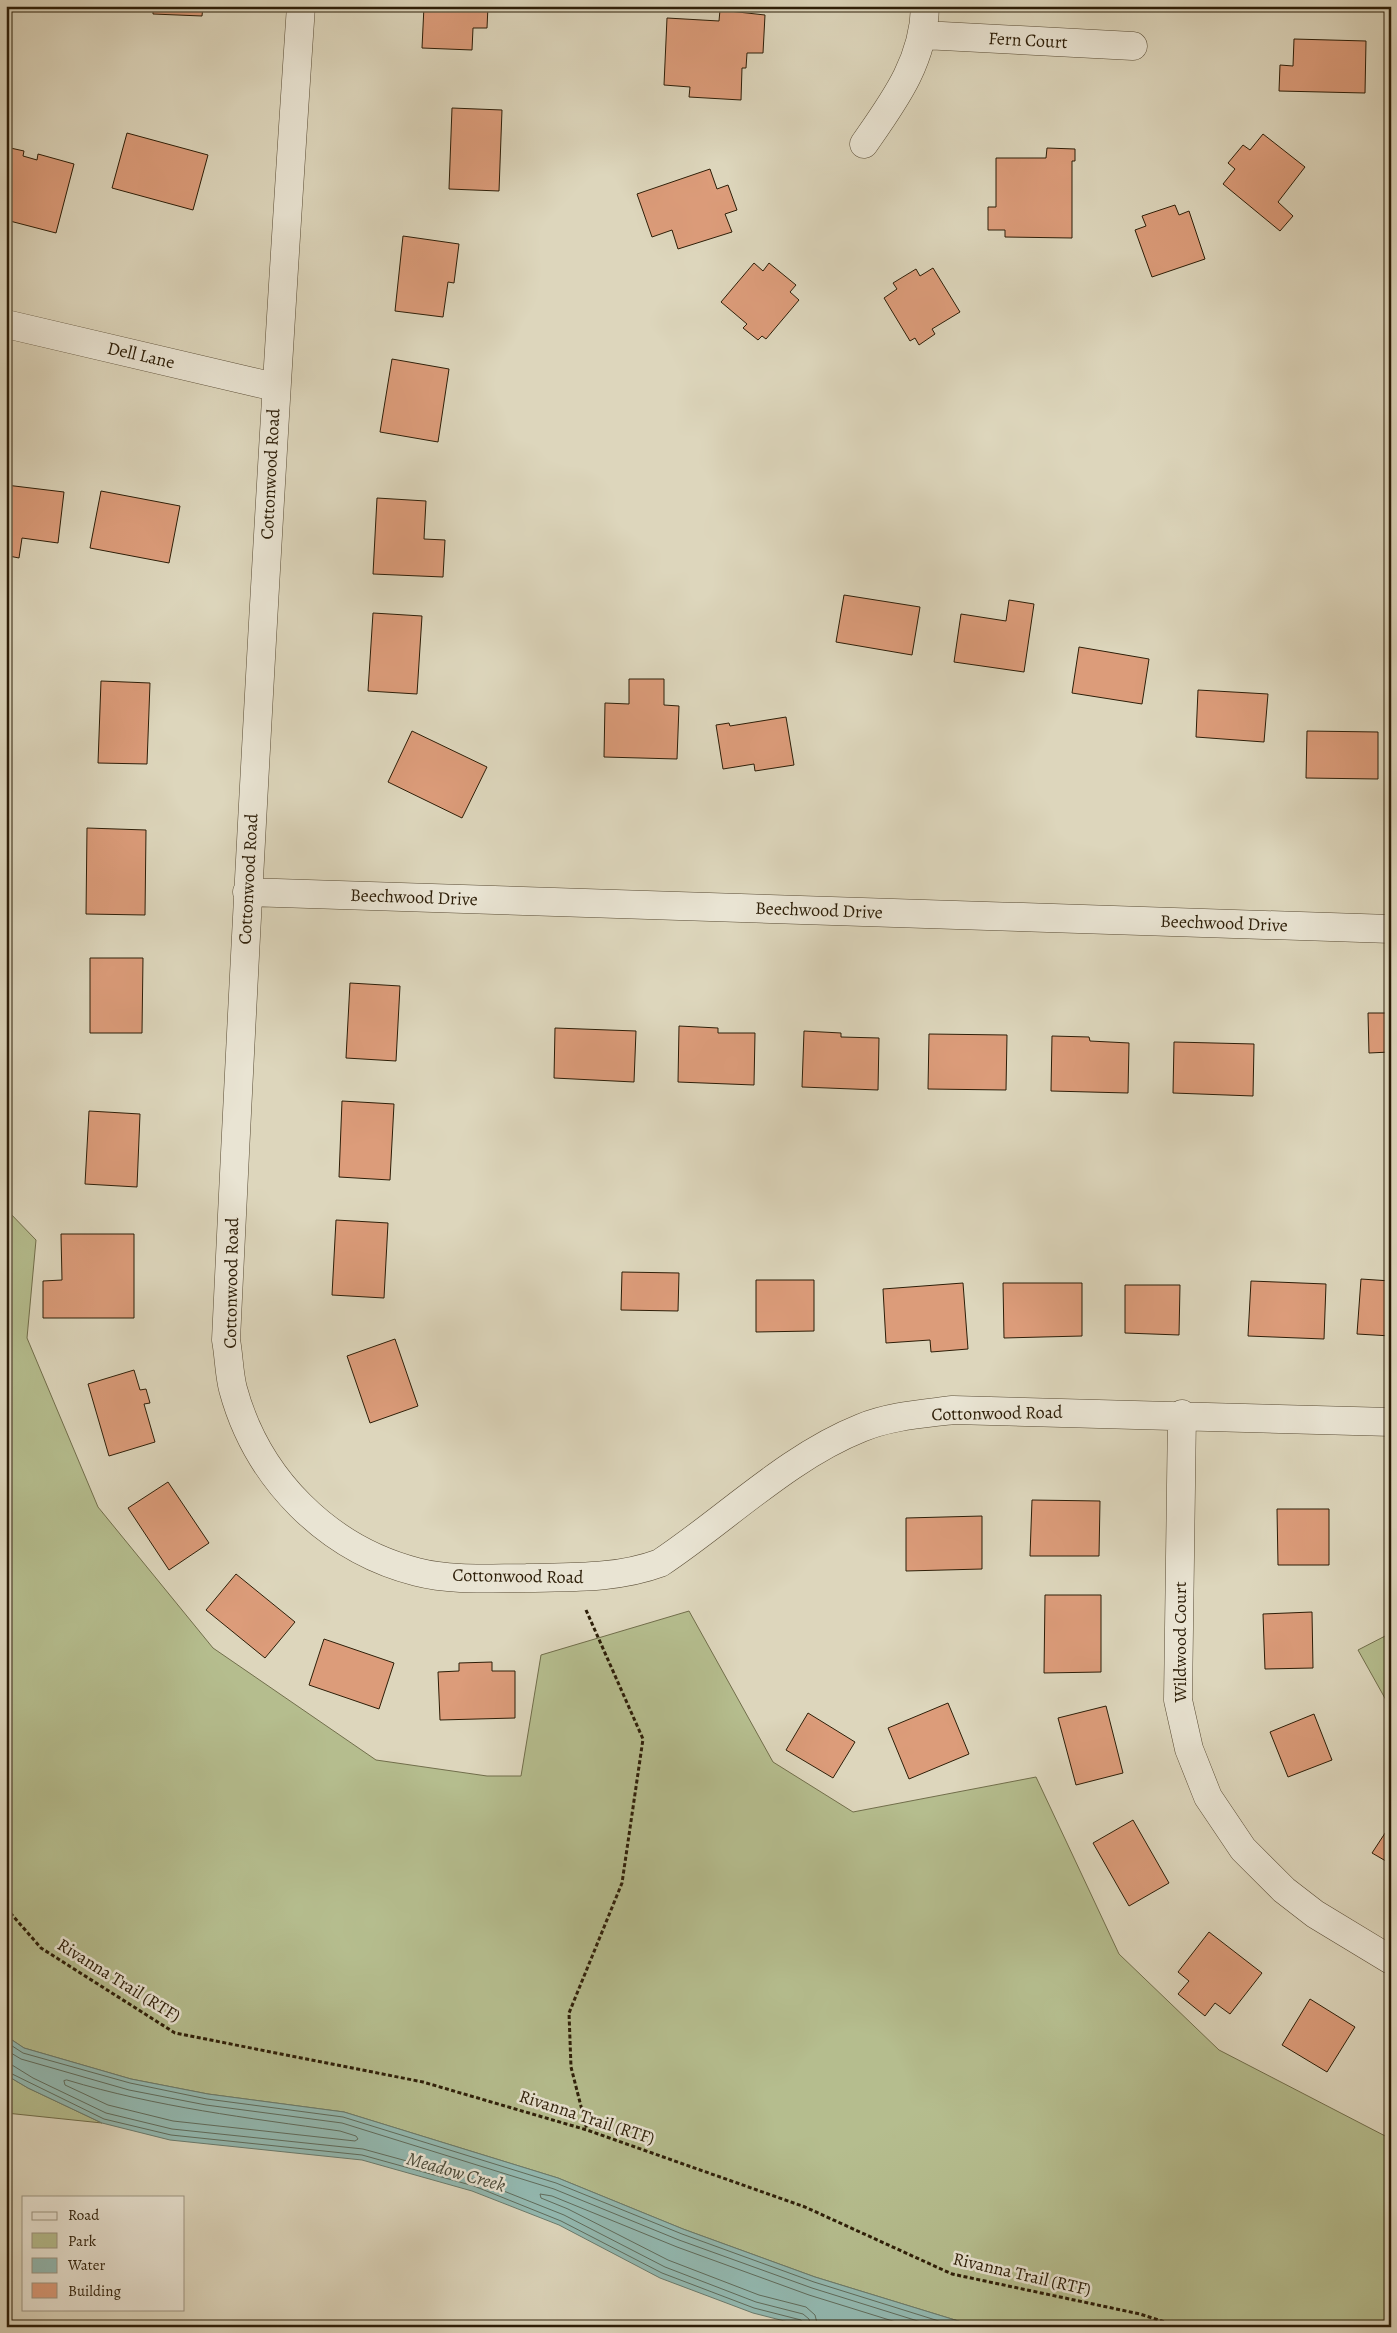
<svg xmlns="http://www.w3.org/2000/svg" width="1397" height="2333" viewBox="0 0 1397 2333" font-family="Alegreya,serif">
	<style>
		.green { fill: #b5bd8e; stroke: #716e4b }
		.water { fill: #93b9b1; stroke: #6a7b6d }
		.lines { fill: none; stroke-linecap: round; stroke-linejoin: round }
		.shore { stroke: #606c5c; stroke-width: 1 }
		.building { fill: #dc9c7a; stroke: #2d1e08 }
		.street-casing { stroke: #594c35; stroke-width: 29 }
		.path { stroke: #2d1e08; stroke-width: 3; stroke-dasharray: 4 2.5; stroke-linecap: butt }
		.street { stroke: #e9e4d3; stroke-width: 28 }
		.labels { text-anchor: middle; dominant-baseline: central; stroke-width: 5; stroke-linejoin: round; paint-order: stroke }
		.street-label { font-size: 18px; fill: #2d1e08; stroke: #e9e4d3 }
		.water-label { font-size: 19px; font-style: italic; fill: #4c4c3b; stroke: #e9e4d3 }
	</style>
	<rect width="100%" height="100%" fill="#ddd6bc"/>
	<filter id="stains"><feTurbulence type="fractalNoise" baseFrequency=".004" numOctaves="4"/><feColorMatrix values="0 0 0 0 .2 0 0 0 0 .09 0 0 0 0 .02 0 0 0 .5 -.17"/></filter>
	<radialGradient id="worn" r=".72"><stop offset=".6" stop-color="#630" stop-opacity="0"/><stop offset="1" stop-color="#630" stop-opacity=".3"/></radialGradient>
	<!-- green -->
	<path class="green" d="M6 1209 36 1240 27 1338 98 1507 213 1648 376 1760 487 1776H521L541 1655 689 1611 773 1762 853 1812 1036 1777 1119 1954 1219 2050 1391 2139V2327H978L815 2277 683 2229 558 2178 344 2112 208 2094 131 2079 24 2048 6 2036Z
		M1391 1633V1709L1358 1650Z
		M6 2075 28 2088 102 2123 6 2113Z"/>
	<!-- water -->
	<path class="water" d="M6 2036 24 2048 131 2079 208 2094 344 2112 558 2178 683 2229 815 2277 978 2327H808L753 2313 660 2278 559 2225 472 2191 362 2160 170 2140 102 2123 28 2088 6 2075Z"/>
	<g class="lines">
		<!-- shore -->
		<path class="shore" d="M6 2042 23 2053 130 2083 207 2099 343 2117 556 2183 682 2234 814 2282 958 2327
			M6 2050 21 2059 129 2090 206 2105 342 2123 554 2189 679 2240 812 2288 937 2327
			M6 2064 12 2065 33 2078 106 2113 172 2129 363 2149 476 2180 564 2215 665 2267 756 2302 803 2314 809 2319 811 2327
			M6 2071 104 2119 171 2135 362 2155 474 2186 561 2221 662 2273 754 2308 801 2320 804 2327
			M67 2080C156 2107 248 2118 340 2131L356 2136 358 2139 355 2141 173 2121 108 2105 65 2085 64 2081Z
			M818 2327 815 2315 806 2307 759 2295 668 2260 568 2209 541 2198 540 2194 552 2196 677 2247 809 2295 912 2327"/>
	</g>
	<!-- building -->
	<path class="building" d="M153 6H203L202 16 153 14Z
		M424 6H488L487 28H473L472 50 422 48Z
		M720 10 765 15 763 53H747L746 68H742L741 100 689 97 690 87 664 85 667 18 719 21Z
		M1294 39 1366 41 1365 93 1279 91 1280 65 1293 66Z
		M452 108 502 110 499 191 449 189Z
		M127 133 208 155 193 210 112 188Z
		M1263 134 1305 167 1278 202 1293 216 1280 231 1223 184 1235 169 1228 163 1243 145 1250 150Z
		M6 147 24 151 23 156 37 160 38 154 74 164 56 233 6 220Z
		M1047 148 1075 149V161H1072V238L1005 237V230H988V207H996V158H1046Z
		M710 169 717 189 728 185 737 210 725 214 732 232 678 249 672 230 652 237 637 194Z
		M1175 205 1179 215 1189 211 1205 259 1152 277 1135 230 1146 226 1142 216Z
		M403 236 459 244 454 283 448 282 443 317 395 311Z
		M754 263 763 271 769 263 796 285 790 292 799 300 766 339 762 336 758 340 743 328 747 324 721 302Z
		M933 268 960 312 932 329 935 334 919 345 915 338 910 341 884 298 897 289 893 283 916 269 920 276Z
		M392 359 449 369 438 442 380 432Z
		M6 485 64 492 58 543 22 538 19 558 9 556V562L6 561Z
		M101 491 180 506 169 563 90 548Z
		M377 498 426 501 424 539 445 540 443 577 373 574Z
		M844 595 920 607 912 655 836 642Z
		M1009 600 1034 604 1024 672 954 662 961 614 1006 621Z
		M373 613 422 616 417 694 368 691Z
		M1079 647 1149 659 1142 704 1072 693Z
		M629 679H664V705L679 706 677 759 604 757 605 703 629 704Z
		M101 681 150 683 147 764 98 763Z
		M1198 690 1268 694 1264 742 1196 737Z
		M786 717 794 765 755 771 754 764 723 769 716 725 729 723 730 726Z
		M412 731 487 767 462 818 388 782Z
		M1307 731 1378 732V779L1306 778Z
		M87 828 146 830 145 915 86 914Z
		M90 958H143L142 1033H90Z
		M350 983 400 986 396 1061 346 1058Z
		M1368 1013H1391V1096L1390 1052 1369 1053Z
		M679 1026 718 1028V1033H755L754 1085 678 1082Z
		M555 1028 636 1031 634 1082 554 1078Z
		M804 1031 841 1033V1037L879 1038 878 1090 802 1087Z
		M929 1034 1007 1035 1006 1090 928 1089Z
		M1052 1036 1089 1037 1090 1041 1129 1043 1128 1093 1051 1091Z
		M1174 1042 1254 1044 1253 1096 1173 1093Z
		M342 1101 394 1104 390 1180 339 1177Z
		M89 1111 140 1114 137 1187 85 1184Z
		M336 1220 388 1223 384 1298 332 1295Z
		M61 1234H134V1318H43V1281L62 1280Z
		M622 1272 679 1273 678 1311 621 1310Z
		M1361 1279 1391 1281V1336L1357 1334Z
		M756 1280H814V1331L756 1332Z
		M1251 1281 1326 1284 1324 1339 1248 1336Z
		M963 1283 968 1349 931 1352 930 1340 886 1343 883 1289Z
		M1003 1283H1082V1336L1004 1338Z
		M1125 1285H1180L1179 1335 1125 1333Z
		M395 1339 418 1406 370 1423 347 1356Z
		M134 1370 140 1390 146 1389 150 1403 144 1404 155 1442 109 1456 88 1384Z
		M168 1482 209 1543 169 1570 128 1508Z
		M1032 1500 1100 1501 1099 1556H1030Z
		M1277 1509H1329V1565H1278Z
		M982 1516V1569L906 1571V1518Z
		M236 1574 295 1622 265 1658 206 1610Z
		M1045 1595H1101V1672L1044 1673Z
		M1312 1612 1313 1668 1265 1669 1263 1614Z
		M324 1639 394 1663 379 1709 309 1685Z
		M492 1662V1671H515V1718L440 1720 438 1672 459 1671V1663Z
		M948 1703 969 1754 909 1779 888 1728Z
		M1106 1706 1123 1773 1076 1785 1058 1718Z
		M808 1713 855 1742 833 1778 786 1750Z
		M1314 1714 1332 1760 1288 1777 1270 1732Z
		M1133 1820 1169 1883 1129 1906 1093 1843Z
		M1391 1824V1864L1372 1853Z
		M1209 1932 1262 1973 1230 2014 1215 2003 1205 2016 1178 1994 1189 1981 1178 1972Z
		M1310 1999 1355 2027 1327 2072 1282 2045Z"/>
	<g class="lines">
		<!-- street casing -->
		<g class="street-casing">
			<path id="street" d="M301 6C271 451 247 895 226 1340 229 1356 229 1374 233 1389 257 1478 327 1549 417 1572 452 1581 490 1578 526 1578 571 1577 617 1579 660 1563 725 1520 788 1457 861 1428 890 1416 922 1414 953 1410L1391 1422
				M923 35 1133 46
				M864 144C894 101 924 61 925 6
				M6 324 275 387
				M247 892 1391 929
				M1182 1414 1178 1700 1189 1749 1208 1797 1243 1849 1284 1890 1315 1914 1391 1960"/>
		</g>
		<!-- path -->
		<path class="path" d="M586 1610 643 1739 622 1883 569 2013 571 2067 587 2130
			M6 1908 41 1948 175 2033 423 2082 587 2130 805 2207 952 2274 1140 2314 1180 2327"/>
		<!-- street -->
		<use href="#street" class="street"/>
	</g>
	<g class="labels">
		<!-- street labels -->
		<g class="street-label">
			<text transform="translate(1028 40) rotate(3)">Fern Court</text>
			<text transform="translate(141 355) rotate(13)">Dell Lane</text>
			<text transform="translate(270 474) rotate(-87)">Cottonwood Road</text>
			<text transform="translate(248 879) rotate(-87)">Cottonwood Road</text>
			<text transform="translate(414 897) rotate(2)">Beechwood Drive</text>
			<text transform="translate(819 910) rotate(2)">Beechwood Drive</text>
			<text transform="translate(1224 923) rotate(2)">Beechwood Drive</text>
			<text transform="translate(231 1283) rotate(-89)">Cottonwood Road</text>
			<text transform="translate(997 1413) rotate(-1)">Cottonwood Road</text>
			<text transform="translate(518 1576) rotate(1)">Cottonwood Road</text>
			<text transform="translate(1180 1642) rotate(-90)">Wildwood Court</text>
			<text transform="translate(119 1980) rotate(32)">Rivanna Trail (RTF)</text>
			<text transform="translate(587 2117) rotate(18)">Rivanna Trail (RTF)</text>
			<text transform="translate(1022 2274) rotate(13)">Rivanna Trail (RTF)</text>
		</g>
		<!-- water labels -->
		<g class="water-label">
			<text transform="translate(456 2172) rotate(16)">Meadow Creek</text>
		</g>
	</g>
	<!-- margin -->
	<rect width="1397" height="2333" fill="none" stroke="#ddd6bc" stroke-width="25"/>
	<rect x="8" y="8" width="1382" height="2318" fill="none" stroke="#2d1e08" stroke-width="2.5"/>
	<rect x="12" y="12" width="1372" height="2308" fill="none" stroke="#2d1e08"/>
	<!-- legend -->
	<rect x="22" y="2196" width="162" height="115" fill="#e9e4d3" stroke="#9e9582"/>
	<rect x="32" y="2212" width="25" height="8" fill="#e9e4d3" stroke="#9e9582"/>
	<text x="68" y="2220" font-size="15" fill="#2d1e08">Road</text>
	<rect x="32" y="2233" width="25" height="15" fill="#b5bd8e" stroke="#9e9582"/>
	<text x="68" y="2246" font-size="15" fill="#2d1e08">Park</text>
	<rect x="32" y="2258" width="25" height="15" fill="#93b9b1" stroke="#9e9582"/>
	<text x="68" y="2270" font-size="15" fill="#2d1e08">Water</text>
	<rect x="32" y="2283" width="25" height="15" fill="#dc9c7a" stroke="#9e9582"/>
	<text x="68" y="2296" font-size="15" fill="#2d1e08">Building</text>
	<rect width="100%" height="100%" filter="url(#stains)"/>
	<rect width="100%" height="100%" fill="url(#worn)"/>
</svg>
